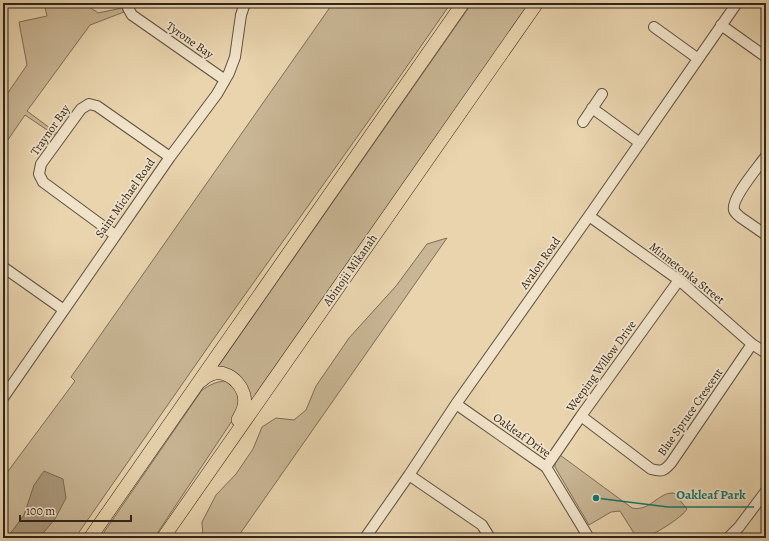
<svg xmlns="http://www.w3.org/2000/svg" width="769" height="541" viewBox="0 0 769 541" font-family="Alegreya,serif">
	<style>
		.green { fill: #c9b695; stroke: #7c6e58 }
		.water { fill: #aa987c; stroke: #796a55 }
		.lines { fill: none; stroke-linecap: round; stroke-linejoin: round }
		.minor-casing { stroke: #5e5140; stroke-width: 12 }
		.major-casing { stroke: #2f251b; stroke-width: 14 }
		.minor { stroke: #f1e3ca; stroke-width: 10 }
		.major { stroke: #e9d4ae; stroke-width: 13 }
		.labels { text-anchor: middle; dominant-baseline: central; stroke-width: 3.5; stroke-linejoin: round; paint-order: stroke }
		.street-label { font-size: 12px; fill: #2f251b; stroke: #f1e3ca }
		.leader { fill: none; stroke: #0f766e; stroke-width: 1.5 }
		.callout-dot { fill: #0f766e; stroke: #f1e3ca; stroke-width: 1.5 }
		.callout-label { font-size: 13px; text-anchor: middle; font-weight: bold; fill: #0f766e; stroke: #f1e3ca; stroke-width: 3.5; stroke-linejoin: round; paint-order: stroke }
	</style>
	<rect width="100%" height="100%" fill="#e9d4ae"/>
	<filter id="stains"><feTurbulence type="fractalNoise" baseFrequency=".005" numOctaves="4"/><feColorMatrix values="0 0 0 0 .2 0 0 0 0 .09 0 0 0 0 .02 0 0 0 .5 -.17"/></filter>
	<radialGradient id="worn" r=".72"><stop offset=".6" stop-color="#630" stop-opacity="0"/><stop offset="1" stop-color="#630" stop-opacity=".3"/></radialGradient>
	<!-- green -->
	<path class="green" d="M44 3H65L70 6 72 3H84L98 13 122 8 124 12 90 25 27 111 58 134 56 136 25 115 3 147V100L27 65 19 22 47 16Z
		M333 3H451L387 95 222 327 75 538H3V478L75 381 71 377Z
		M472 3H533L252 405 217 368Z
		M447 238 237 538H203L202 522 216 495 236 474 253 449 262 427 276 418 294 420 306 410 316 386 349 338 396 286 427 244Z
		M224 381C239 388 238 395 240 409L154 538H100L202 390C210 385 215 382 224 381Z
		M560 455 632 508C650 512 658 492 674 493L687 509C683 517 652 536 644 538 642 538 639 538 637 538L620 511 611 512 589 525 555 467V462Z"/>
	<!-- water -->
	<path class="water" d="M44 471 63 479 66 498 55 519 39 538H7L24 515 34 485Z"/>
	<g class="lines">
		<!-- minor casing -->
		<g class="minor-casing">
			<path id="minor" d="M129 3 128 8 132 15 225 80
				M721 25 766 57
				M654 27 697 58
				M592 108 640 143
				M583 122 602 94
				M766 156C759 166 731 198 734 210 735 213 738 215 740 217L766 235
				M589 216 679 280 752 344 766 353
				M115 235 43 182 39 174 41 164 81 109 89 104 97 106 170 157
				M3 267 64 310
				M3 398 170 157 217 94 229 73 235 57 241 15 245 3
				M456 404 546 467 589 538
				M581 416 651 469C662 472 664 471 671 463L752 344
				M546 467 581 416 679 280
				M409 475 482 525 490 538
				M365 538 409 475 456 404 589 216 737 3
				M728 538 739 527 766 491"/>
		</g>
		<!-- major casing -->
		<g class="major-casing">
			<path id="major" d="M201 381C205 377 209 374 215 373 232 371 248 390 244 406 243 411 240 416 238 420
				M90 538 463 3
				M163 538 537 3"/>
		</g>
		<!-- minor -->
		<use href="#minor" class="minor"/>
		<!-- major -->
		<use href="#major" class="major"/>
	</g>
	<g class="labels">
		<!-- street labels -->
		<g class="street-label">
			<text transform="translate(190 40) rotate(35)">Tyrone Bay</text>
			<text transform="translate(50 130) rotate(-55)">Traynor Bay</text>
			<text transform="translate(125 198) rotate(-55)">Saint Michael Road</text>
			<text transform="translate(540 263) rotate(-55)">Avalon Road</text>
			<text transform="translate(350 270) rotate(-55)">Abinojii Mikanah</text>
			<text transform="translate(687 273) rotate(38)">Minnetonka Street</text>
			<text transform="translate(601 366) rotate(-54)">Weeping Willow Drive</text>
			<text transform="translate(690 412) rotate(-55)">Blue Spruce Crescent</text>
			<text transform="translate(522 435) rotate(35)">Oakleaf Drive</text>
		</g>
	</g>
	<!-- callouts -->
	<path class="leader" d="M596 498L668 507H754"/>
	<circle class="callout-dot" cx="596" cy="498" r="4"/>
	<g class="callout-label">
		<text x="711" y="499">Oakleaf Park</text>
	</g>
	<!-- margin -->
	<rect width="769" height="541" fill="none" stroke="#e9d4ae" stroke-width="16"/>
	<rect x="4" y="4" width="761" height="533" fill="none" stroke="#2f251b" stroke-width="2"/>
	<rect x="8" y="8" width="753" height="525" fill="none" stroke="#2f251b"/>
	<!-- scale -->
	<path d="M20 515v6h111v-6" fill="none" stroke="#2f251b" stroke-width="2"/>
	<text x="26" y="515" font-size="12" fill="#2f251b" stroke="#f1e3ca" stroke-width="3" paint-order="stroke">100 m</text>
	<rect width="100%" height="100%" filter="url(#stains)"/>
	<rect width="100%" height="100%" fill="url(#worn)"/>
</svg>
